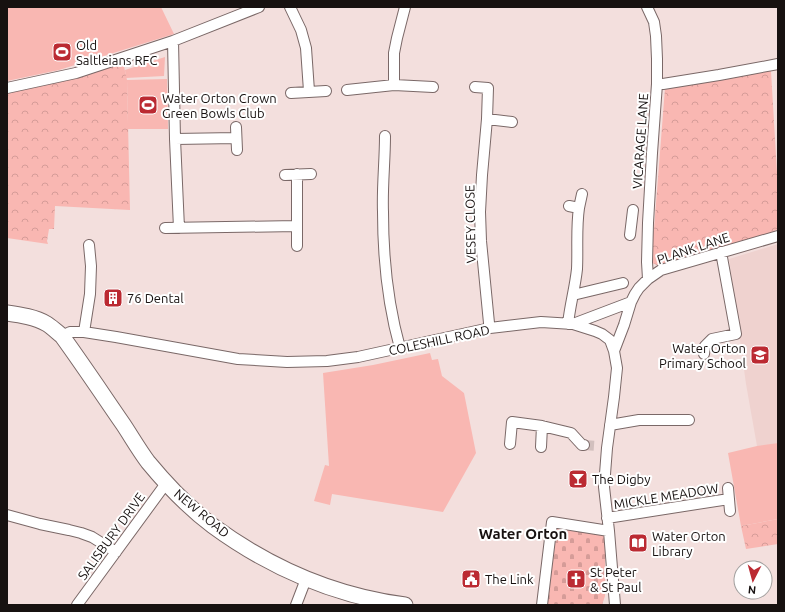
<svg xmlns="http://www.w3.org/2000/svg" width="785" height="612" viewBox="0 0 785 612" font-family="Ubuntu,sans-serif">
	<style>
		.built { fill: #efd2cf }
		.green { fill: #f9b7b2 }
		.forest { fill: url(#forest-crowns) }
		.cemetery { fill: url(#cemetery-stones) }
		.lines { fill: none; stroke-linecap: round; stroke-linejoin: round }
		.street-tunnel { stroke: #d2c0be; stroke-width: 10; stroke-dasharray: 10 5; stroke-linecap: butt }
		.street-casing { stroke: #7a6867; stroke-width: 12 }
		.secondary-casing { stroke: #7a6867; stroke-width: 17 }
		.street { stroke: #fff; stroke-width: 10 }
		.secondary { stroke: #fff; stroke-width: 15 }
		.labels { text-anchor: middle; dominant-baseline: central; stroke-width: 4; stroke-linejoin: round; paint-order: stroke }
		.poi-label { font-size: 13px; fill: #171110; stroke: #fff; text-anchor: start }
		.street-label { font-size: 13px; fill: #171110; stroke: #fff }
		.quarter-label { font-size: 15px; font-weight: bold; fill: #171110; stroke: #fff }
	</style>
	<defs>
		<pattern id="forest-crowns" width="20" height="18" patternUnits="userSpaceOnUse"><rect width="20" height="18" fill="#f9b7b2"/><path d="M2 6a3 3 0 1 1 6 0M12 15a3 3 0 1 1 6 0" fill="none" stroke="#d59c98"/></pattern>
		<pattern id="cemetery-stones" width="16" height="16" patternUnits="userSpaceOnUse"><rect width="16" height="16" fill="#f9b7b2"/><path d="M2 7V4a2 2 0 0 1 4 0v3zM10 15v-3a2 2 0 0 1 4 0v3z" fill="#d59c98"/></pattern>
	</defs>
	<rect width="100%" height="100%" fill="#f3dfdd"/>
	<!-- built -->
	<path class="built" d="M778 244V443L769 445 758 492 757 446 746 384 729 259Z"/>
	<!-- green -->
	<path class="green" d="M7 7H161L174 34 59 70 7 81Z
		M165 57 164 76 126 78 125 70Z
		M167 79 168 129H128L127 80Z
		M430 353 432 360 438 359 442 376 464 393 476 453 443 512 332 494 330 505 314 501 325 465 329 466 323 373 373 365Z
		M778 443V519L741 526 728 453 757 446Z"/>
	<!-- forest -->
	<path class="forest" d="M123 62 127 80 130 210 55 206 54 229H49L47 241 48 244 7 238V90Z
		M771 71 778 190V229L770 233 721 248 657 265 652 263 649 252 654 229 665 88Z
		M778 519V544L746 549 741 526Z"/>
	<!-- cemetery -->
	<path class="cemetery" d="M557 529 597 533 604 534 605 551V596L602 605H547Z"/>
	<g class="lines">
		<!-- street-tunnel -->
		<path class="street-tunnel" d="M584 445 598 446"/>
		<!-- street casing -->
		<g class="street-casing">
			<path id="street" d="M290 7 301 30 306 48 309 91
				M647 7 654 22 656 36 657 59V84L652 153 648 223 647 262 648 279
				M173 41 175 139 179 228
				M657 84H663L719 75 778 64
				M394 85V53L397 38 405 7
				M475 87 488 88 487 119 482 175 480 212 481 241 489 323 490 328
				M7 88 76 73 173 41 259 7
				M347 90 394 85 433 87
				M291 93 326 91
				M487 119 512 122
				M236 127 237 150
				M385 136C385 161 382 187 383 212 383 257 388 305 400 348
				M175 139 236 138
				M297 174V246
				M285 175 311 174
				M569 206 579 208 582 194
				M165 228 297 226
				M630 235 633 210
				M573 295 623 283
				M568 324C570 305 575 288 577 269 578 249 576 228 579 208
				M573 324 631 302
				M84 332 90 294 91 266 89 245
				M62 336 70 332H84L116 337 238 359 287 362 327 361 358 357 490 328 541 322 573 324 595 331 602 334 610 340 614 351 617 368 614 397 607 448 604 487 609 531 615 605
				M614 351 624 325 631 302 635 294 639 288 648 279 661 270 778 236
				M704 354 705 346 712 339 736 334 721 252
				M610 425 639 420H689
				M510 444 512 422 542 426 571 433 582 445H584
				M541 447 542 426
				M728 488 730 511
				M7 515 40 524 69 530 81 533 92 537 116 552
				M607 518 729 499
				M77 605 167 482
				M296 605 306 579
				M542 605 552 522 609 531"/>
		</g>
		<!-- secondary casing -->
		<g class="secondary-casing">
			<path id="secondary" d="M7 313C21 315 35 317 47 324 53 328 57 332 62 336 83 365 103 395 123 424 131 436 139 450 148 462 167 485 189 508 213 526 269 567 335 596 405 605"/>
		</g>
		<!-- street -->
		<use href="#street" class="street"/>
		<!-- secondary -->
		<use href="#secondary" class="secondary"/>
	</g>
	<!-- icons -->
	<defs>
		<g id="stadium-square" transform="scale(1)"><rect x="-9" y="-9" width="18" height="18" rx="4" fill="#bb2a32" stroke="#fff"/><path d="M0-5a6.5 5 0 1 0 0 10a6.5 5 0 1 0 0-10ZM-3.5-1.8h7v3.6h-7Z" fill="#fff"/></g>
		<g id="building-square" transform="scale(1)"><rect x="-9" y="-9" width="18" height="18" rx="4" fill="#bb2a32" stroke="#fff"/><path d="M-4-6H4V6H1V3H-1V6H-4ZM-2.5-4.3h1.7v1.8h-1.7ZM.8-4.3h1.7v1.8H.8ZM-2.5-1h1.7V.8h-1.7ZM.8-1h1.7V.8H.8Z" fill="#fff"/></g>
		<g id="school-square" transform="scale(1)"><rect x="-9" y="-9" width="18" height="18" rx="4" fill="#bb2a32" stroke="#fff"/><path d="M0-5L7-2L0 1L-7-2ZM-4 1L0 2.5L4 1V4Q0 6-4 4Z" fill="#fff"/></g>
		<g id="bar-square" transform="scale(1)"><rect x="-9" y="-9" width="18" height="18" rx="4" fill="#bb2a32" stroke="#fff"/><path d="M-6-5H6L.8 .8V4.5H3.5V6h-7V4.5H-.8V.8Z" fill="#fff"/></g>
		<g id="library-square" transform="scale(1)"><rect x="-9" y="-9" width="18" height="18" rx="4" fill="#bb2a32" stroke="#fff"/><path d="M-6-4Q-3-5.5-.7-3.5V5Q-3 3-6 4ZM6-4Q3-5.5 .7-3.5V5Q3 3 6 4Z" fill="#fff"/></g>
		<g id="civic-square" transform="scale(1)"><rect x="-9" y="-9" width="18" height="18" rx="4" fill="#bb2a32" stroke="#fff"/><path d="M-.6-6.5H3V-4.5H.6V-3L4-1V1h2V6H-6V1h2V-1L-.6-3ZM-1.2 2.5V6h2.4V2.5Z" fill="#fff"/></g>
		<g id="church-square" transform="scale(1)"><rect x="-9" y="-9" width="18" height="18" rx="4" fill="#bb2a32" stroke="#fff"/><path d="M-1.2-6h2.4v3.5h3.3v2.4h-3.3V6h-2.4V-.1h-3.3v-2.4h3.3Z" fill="#fff"/></g>
	</defs>
	<g fill-rule="evenodd">
		<use href="#stadium-square" x="62" y="52"/>
		<use href="#stadium-square" x="148" y="105"/>
		<use href="#building-square" x="113" y="298"/>
		<use href="#school-square" x="760" y="355"/>
		<use href="#bar-square" x="578" y="479"/>
		<use href="#library-square" x="638" y="543"/>
		<use href="#civic-square" x="471" y="579"/>
		<use href="#church-square" x="576" y="579"/>
	</g>
	<g class="labels">
		<!-- poi labels -->
		<g class="poi-label">
			<text x="76" y="45">Old<tspan x="76" dy="15">Saltleians RFC</tspan></text>
			<text x="162" y="98">Water Orton Crown<tspan x="162" dy="15">Green Bowls Club</tspan></text>
			<text x="127" y="298">76 Dental</text>
			<text x="746" y="348" text-anchor="end">Water Orton<tspan x="746" dy="15">Primary School</tspan></text>
			<text x="592" y="479">The Digby</text>
			<text x="652" y="536">Water Orton<tspan x="652" dy="15">Library</tspan></text>
			<text x="590" y="572">St Peter<tspan x="590" dy="15">&amp; St Paul</tspan></text>
			<text x="485" y="579">The Link</text>
		</g>
		<!-- street labels -->
		<g class="street-label">
			<text transform="translate(640 141) rotate(-86)">VICARAGE LANE</text>
			<text transform="translate(470 224) rotate(-91)">VESEY CLOSE</text>
			<text transform="translate(693 248) rotate(-18)">PLANK LANE</text>
			<text transform="translate(439 340) rotate(-12)">COLESHILL ROAD</text>
			<text transform="translate(666 496) rotate(-9)">MICKLE MEADOW</text>
			<text transform="translate(202 513) rotate(40)">NEW ROAD</text>
			<text transform="translate(111 536) rotate(-54)">SALISBURY DRIVE</text>
		</g>
		<!-- quarter labels -->
		<g class="quarter-label">
			<text x="523" y="533">Water Orton</text>
		</g>
	</g>
	<!-- border -->
	<rect width="785" height="612" fill="none" stroke="#171110" stroke-width="16"/>
	<!-- north arrow -->
	<g transform="translate(753 580) rotate(186)"><circle r="19" fill="#ffffff" stroke="#a2a09f"/>
	<path d="M0-3L7 15L0 10L-7 15Z" fill="#bb2a32"/>
	<text y="-6" font-size="11" font-weight="bold" text-anchor="middle" fill="#171110">N</text>
	</g>
</svg>
